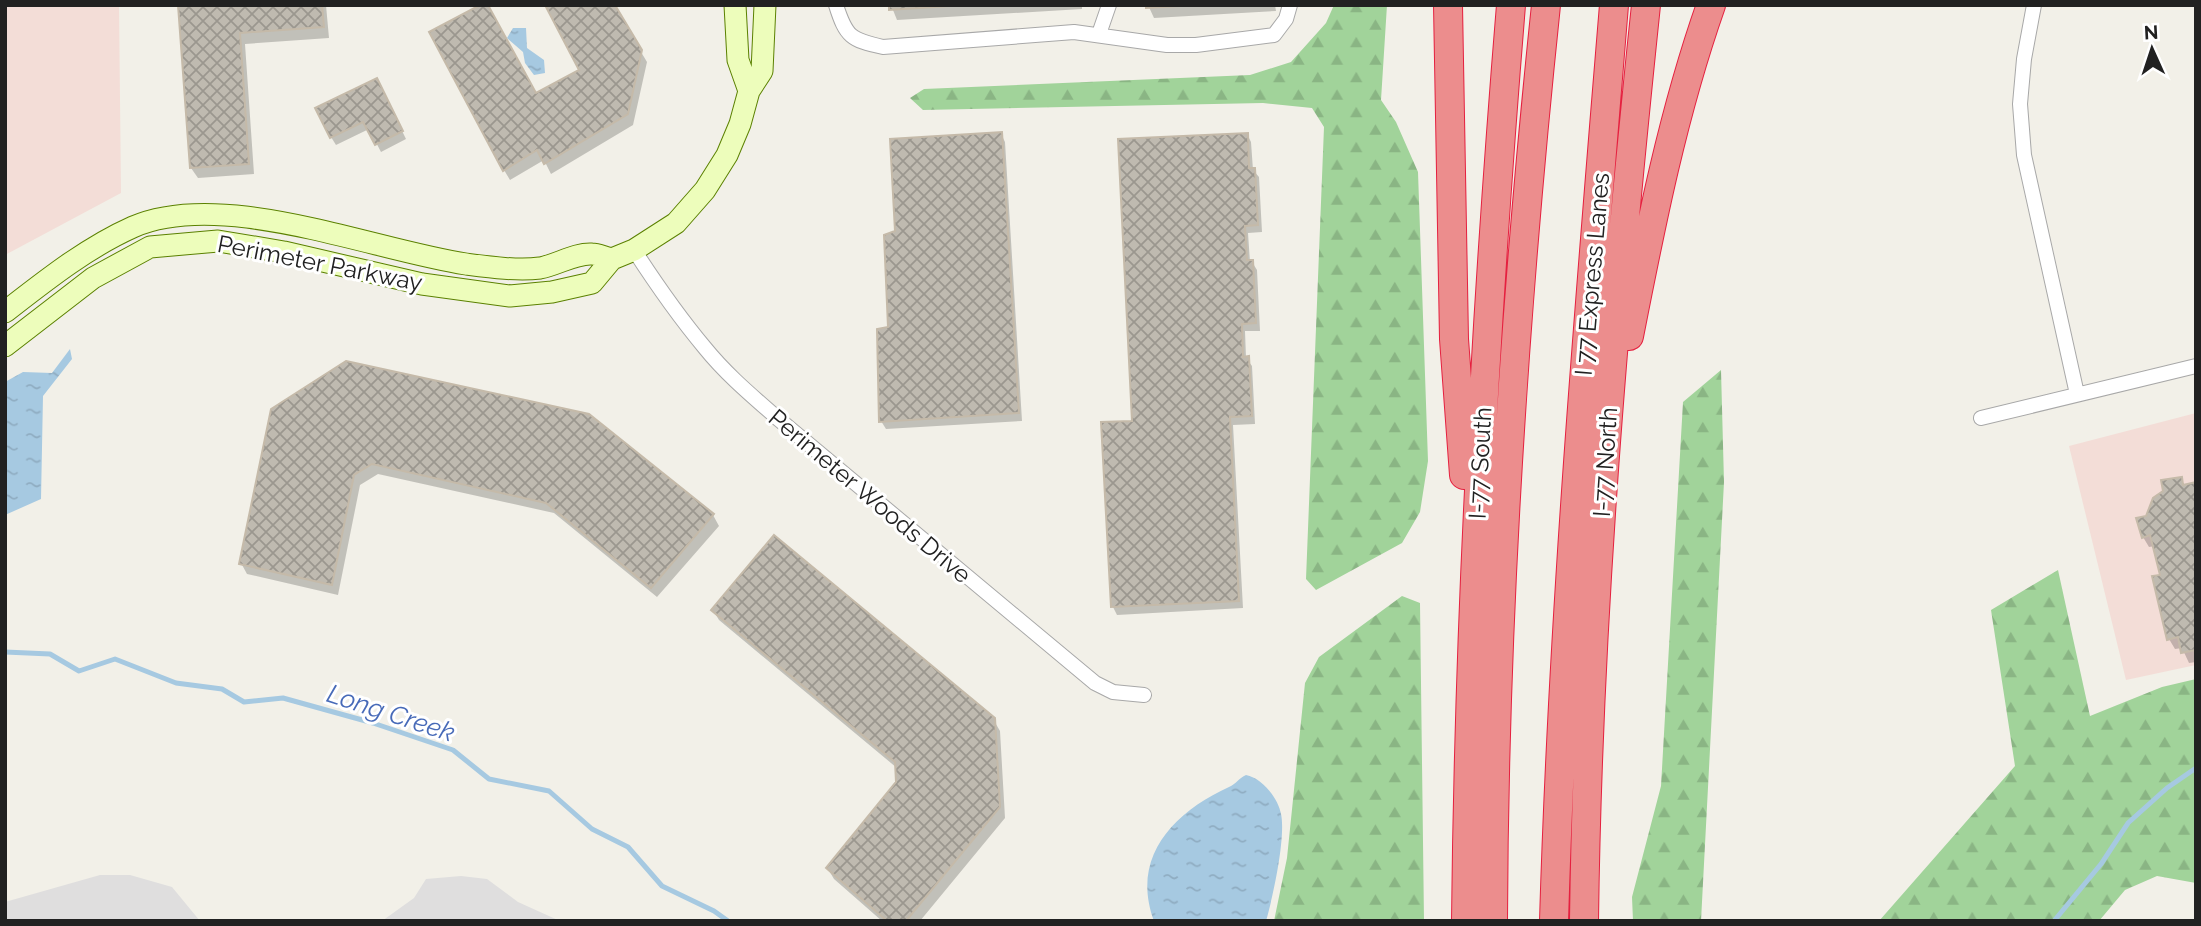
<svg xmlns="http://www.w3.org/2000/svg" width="2201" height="926" viewBox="0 0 2201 926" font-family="Raleway,sans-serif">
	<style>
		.residential { fill: #dfdede }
		.commercial { fill: #f3ddd7 }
		.forest { fill: url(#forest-firs) }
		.water { fill: url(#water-ripples) }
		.shadow { fill: #0003 }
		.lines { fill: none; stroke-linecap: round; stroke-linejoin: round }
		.stream { stroke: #a6c9e1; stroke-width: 5 }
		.building { fill: url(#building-cross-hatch); stroke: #c5baa9; stroke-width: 2 }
		.street-casing { stroke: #a8a8a8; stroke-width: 16 }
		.secondary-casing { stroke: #5b8100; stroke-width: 23 }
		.highway-casing { stroke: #e5203f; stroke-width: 30 }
		.street { stroke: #fff; stroke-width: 14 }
		.secondary { stroke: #edfdbb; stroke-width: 21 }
		.highway { stroke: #ec8d8d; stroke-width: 28 }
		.labels { text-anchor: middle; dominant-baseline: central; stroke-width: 6; stroke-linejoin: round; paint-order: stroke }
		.street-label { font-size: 24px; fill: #212121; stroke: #fff }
		.water-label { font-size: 26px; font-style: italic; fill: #476ab8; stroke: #fff }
	</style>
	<defs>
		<pattern id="forest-firs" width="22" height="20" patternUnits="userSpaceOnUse" patternTransform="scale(1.75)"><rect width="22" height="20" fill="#a1d39a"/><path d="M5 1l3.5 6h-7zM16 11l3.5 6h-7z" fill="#8ab584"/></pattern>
		<pattern id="water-ripples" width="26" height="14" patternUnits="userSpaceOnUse" patternTransform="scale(1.75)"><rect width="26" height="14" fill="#a6c9e1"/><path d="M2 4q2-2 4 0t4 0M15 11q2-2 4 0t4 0" fill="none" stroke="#8facc1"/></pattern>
		<pattern id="building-cross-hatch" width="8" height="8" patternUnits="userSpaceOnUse" patternTransform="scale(1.75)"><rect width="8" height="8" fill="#bfbab0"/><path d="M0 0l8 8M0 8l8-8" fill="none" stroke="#9b978f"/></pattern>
	</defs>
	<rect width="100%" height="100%" fill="#f2f0e8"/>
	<!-- residential -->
	<path class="residential" d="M100 875H130L172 887 200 921H5V902Z
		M461 876 487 879 518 902 560 921H382L414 898 426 879Z"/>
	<!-- commercial -->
	<path class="commercial" d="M5 5H119L121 193 5 255Z
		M2196 413V665L2126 680 2069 446Z"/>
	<!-- forest -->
	<path class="forest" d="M1334 5H1387L1381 100 1396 122 1418 172 1428 461 1420 512 1402 543 1316 590 1306 579 1324 127 1312 108 1263 103 923 110 910 98 924 89 1250 75 1291 62 1326 23Z
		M1721 370 1724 482 1701 921H1633L1632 897 1661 786 1683 402Z
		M2058 570 2090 716 2162 687 2196 679V883L2157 876 2125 890 2099 921H1879L2015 766 1991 610Z
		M1402 596 1420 603 1424 921H1274L1287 858 1305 683 1319 657Z"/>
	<!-- water -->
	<path class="water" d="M513 28H526L527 48 544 60 545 73 534 75 525 63 523 52 507 38Z
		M70 349 72 359 43 396 41 499 5 515V382L23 372 52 373Z
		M1246 775C1262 778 1278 798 1281 814 1286 837 1273 897 1266 921H1154C1130 857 1174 812 1229 787 1236 784 1239 778 1246 775Z"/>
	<!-- shadow -->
	<path class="shadow" d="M180 5H326L329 38 245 44 254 174 198 178 191 168Z
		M613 5 647 62 633 125 551 174 544 160 510 180 504 170 535 96 582 71Z
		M891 5H1082V9L897 20Z
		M1148 5H1275L1276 11 1154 18Z
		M381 88 406 139 381 152 369 129 336 145 331 137Z
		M1001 134 1005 142 1022 421 886 429 881 421 897 233Z
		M1247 134 1251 142 1253 170 1259 177 1262 232 1248 233 1250 262H1252L1257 270 1260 331H1245L1246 358 1252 366 1255 424 1233 425 1243 608 1117 615 1113 607 1134 422Z
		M347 363 713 515 719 526 657 597 554 513 378 474 360 485 338 595 247 574 241 563Z
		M2181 479 2185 486 2196 484V662L2189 663 2182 648 2175 649 2169 639 2162 576 2155 546 2149 547 2143 537 2147 517Z
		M713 610 993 719 1000 731 1005 818 920 921H882L834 879 828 869 898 783 897 768 719 620Z"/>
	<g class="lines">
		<!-- stream -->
		<path class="stream" d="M5 652 50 654 79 671 115 659 176 683 222 689 244 702 283 698 373 723 453 750 489 779 549 791 592 829 628 847 662 886 714 911 728 921
			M2054 921 2101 864 2128 823 2167 788 2196 768"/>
	</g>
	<!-- building -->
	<path class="building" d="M178 5H322L324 27 240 33 249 164 190 168Z
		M480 5H488L536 93 579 70 545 5H615L642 50 628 114 544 164 537 150 503 171 429 32Z
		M889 5H965L889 10Z
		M1146 5H1197L1146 8Z
		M377 78 403 131 375 145 363 122 330 138 315 108Z
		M1002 132 1019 413 879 422 877 329 888 327 884 235 895 231 890 139Z
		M1248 133 1249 168H1255L1258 225 1245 226 1247 260H1253L1256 323 1242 324 1243 357 1249 356 1252 416 1230 417 1239 601 1111 607 1101 422 1132 421 1118 139Z
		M346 361 589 414 714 514 651 588 546 503 372 464 354 475 332 585 239 564 271 409Z
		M2182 477 2183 485 2196 482V650L2181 653 2178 637 2167 640 2152 576 2160 575 2150 535 2142 538 2136 518 2146 516 2153 498 2163 491 2161 480Z
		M774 535 995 718 1000 807 906 921H887L826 868 896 782 895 762 711 610Z"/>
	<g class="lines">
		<!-- street casing -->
		<g class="street-casing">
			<path id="street" d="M836 5C846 37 851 40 883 47L1074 32 1167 45H1196L1274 35 1286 19 1290 5
				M2034 5 2024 59 2020 104 2024 155 2077 394
				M1099 34 1109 5
				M634 250C656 284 679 317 705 348 726 374 751 395 776 417L1095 683 1113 692 1144 695
				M1981 418 2196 366"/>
		</g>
		<!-- secondary casing -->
		<g class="secondary-casing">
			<path id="secondary" d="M735 5 738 60 749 91
				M5 312C45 281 86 248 133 227 222 188 373 250 466 264 489 267 518 271 540 268 557 265 575 253 592 254 598 254 606 258 612 259
				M5 346 93 278 150 247 218 241 284 252 422 284 510 296 552 292 592 283 612 259 634 250 676 223 705 190 727 155 740 124 749 91 762 71 765 5"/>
		</g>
		<!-- highway casing -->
		<g class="highway-casing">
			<path id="highway" d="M1448 5 1454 339 1464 475
				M1629 336C1651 224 1673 113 1711 5
				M1466 921C1469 615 1486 310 1511 5
				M1493 921C1494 615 1514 310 1546 5
				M1554 921C1563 615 1589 310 1614 5
				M1584 921C1588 615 1614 310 1646 5"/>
		</g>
		<!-- street -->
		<use href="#street" class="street"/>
		<!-- secondary -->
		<use href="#secondary" class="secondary"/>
		<!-- highway -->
		<use href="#highway" class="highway"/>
	</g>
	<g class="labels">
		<!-- street labels -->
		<g class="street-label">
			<text transform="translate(320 263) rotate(11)">Perimeter Parkway</text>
			<text transform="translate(1592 274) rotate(-85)">I 77 Express Lanes</text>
			<text transform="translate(1605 462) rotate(-86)">I-77 North</text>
			<text transform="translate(1480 463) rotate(-87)">I-77 South</text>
			<text transform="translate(870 496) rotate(40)">Perimeter Woods Drive</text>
		</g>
		<!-- water labels -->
		<g class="water-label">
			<text transform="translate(391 713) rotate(18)">Long Creek</text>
		</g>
	</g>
	<!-- border -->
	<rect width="2201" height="926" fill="none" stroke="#212121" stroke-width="14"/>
	<!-- north arrow -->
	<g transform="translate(2152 49) rotate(357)" stroke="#ffffff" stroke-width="5" paint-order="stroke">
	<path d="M0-5L12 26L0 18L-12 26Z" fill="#212121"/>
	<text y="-10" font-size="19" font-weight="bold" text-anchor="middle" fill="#212121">N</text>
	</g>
</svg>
